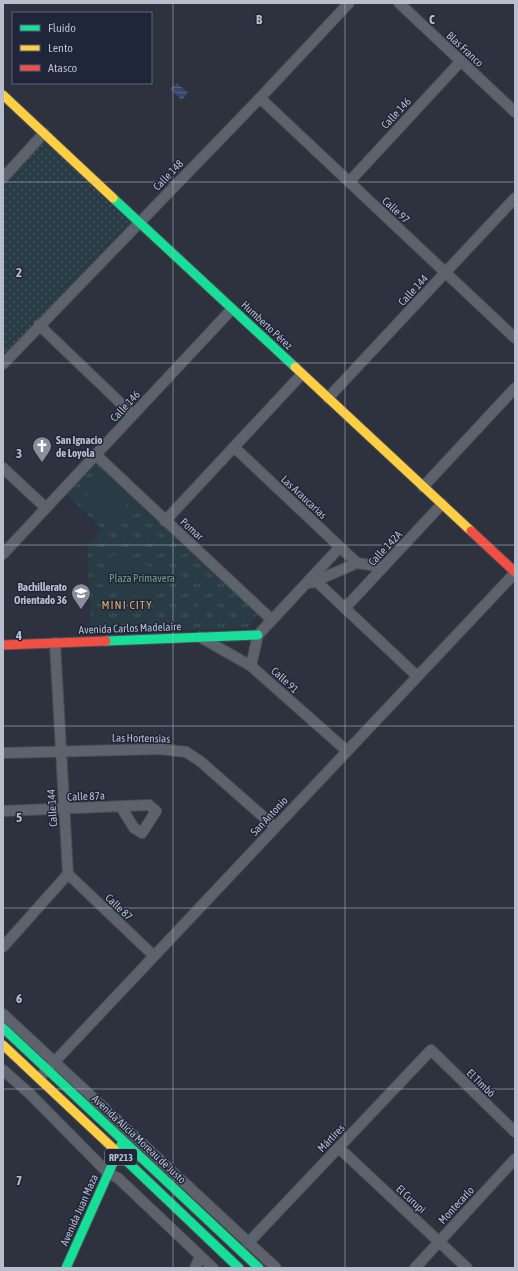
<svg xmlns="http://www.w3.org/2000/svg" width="518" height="1271" viewBox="0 0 518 1271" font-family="'Asap Condensed',sans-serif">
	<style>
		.grass { fill: url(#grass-dots) }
		.park { fill: url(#park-tufts) }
		.pitch { fill: #293c45 }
		.water { fill: url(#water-rules) }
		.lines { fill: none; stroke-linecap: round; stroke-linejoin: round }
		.street-casing { stroke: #4a4e57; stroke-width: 12 }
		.fast-casing { stroke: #4a4e57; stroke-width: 11 }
		.slow-casing { stroke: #4a4e57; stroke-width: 11 }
		.jam-casing { stroke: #4a4e57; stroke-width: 11 }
		.street { stroke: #5e626c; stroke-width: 10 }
		.fast { stroke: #16e098; stroke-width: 9 }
		.slow { stroke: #ffcf43; stroke-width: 9 }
		.jam { stroke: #f24e42; stroke-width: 9 }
		.grid { fill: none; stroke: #b9bece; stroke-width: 1; stroke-opacity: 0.55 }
		.labels { text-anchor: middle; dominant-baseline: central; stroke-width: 3; stroke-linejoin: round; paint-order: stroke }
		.shield { fill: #1f263a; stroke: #8b90a2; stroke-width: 1 }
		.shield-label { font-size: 10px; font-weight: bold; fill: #b9bece }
		.street-label { font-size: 11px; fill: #b9bece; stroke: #1f263a }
		.poi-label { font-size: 11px; font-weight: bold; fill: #b9bece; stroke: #1f263a; text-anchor: start }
		.park-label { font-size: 11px; fill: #6fa082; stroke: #1f263a }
		.neighbourhood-label { font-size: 12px; letter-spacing: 1px; fill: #dcab66; stroke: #1f263a }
		.grid-label { font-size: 13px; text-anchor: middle; font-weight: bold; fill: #b9bece; stroke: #1f263a; stroke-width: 3; stroke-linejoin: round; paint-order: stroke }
	</style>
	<defs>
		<pattern id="grass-dots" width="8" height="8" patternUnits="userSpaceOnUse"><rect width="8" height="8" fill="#293c45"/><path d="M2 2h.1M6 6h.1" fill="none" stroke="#46565f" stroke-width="1.8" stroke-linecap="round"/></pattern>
		<pattern id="park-tufts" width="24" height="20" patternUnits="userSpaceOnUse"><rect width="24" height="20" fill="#293c45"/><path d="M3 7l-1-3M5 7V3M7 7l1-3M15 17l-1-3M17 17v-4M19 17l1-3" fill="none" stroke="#46565f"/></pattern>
		<pattern id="water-rules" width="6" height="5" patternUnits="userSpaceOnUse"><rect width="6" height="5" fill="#394569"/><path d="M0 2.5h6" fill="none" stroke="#545e7d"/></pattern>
	</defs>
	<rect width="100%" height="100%" fill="#2d323e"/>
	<!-- grass -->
	<path class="grass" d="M45 140 132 222 3 359V185Z"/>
	<!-- park -->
	<path class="park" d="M97 461 258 614 248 628 91 633 87 546 102 529 66 493Z"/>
	<!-- pitch -->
	<path class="pitch" d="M101 481 128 506 112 522 86 497Z
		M112 554 164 571 154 602 102 585Z
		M204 597 214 603 204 618 194 611Z"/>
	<!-- water -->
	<path class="water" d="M177 83 188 93 182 100 170 89Z"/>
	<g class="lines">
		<!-- street casing -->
		<g class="street-casing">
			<path id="street" d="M399 3 515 112
				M260 98 515 338
				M3 178 44 133
				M349 182 461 61
				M39 325 133 415
				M3 364 260 98 349 3
				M328 398 515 198
				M235 448 357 563
				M96 455 272 620
				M3 468 46 508
				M423 487 515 388
				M165 521 302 374
				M3 554 232 309
				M316 581 417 676
				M311 583 357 563 383 567
				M345 608 442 504
				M200 637 251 666 347 751
				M251 666 258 635 340 547
				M3 753 161 749 186 752 200 761 275 827
				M3 811 149 805 156 811 142 833 134 828 121 807
				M68 874 154 956
				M3 947 68 874 55 643
				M3 1014 276 1268
				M3 1070 30 1094 108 1173 118 1178 213 1268
				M43 1074 515 573
				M339 1148 467 1268
				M248 1243 431 1050 515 1132
				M195 1268 200 1257
				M415 1268 515 1159"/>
		</g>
		<!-- fast casing -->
		<g class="fast-casing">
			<path id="fast" d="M113 198 295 367
				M106 641 258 635
				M3 1028 259 1268
				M115 1150 239 1268
				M66 1268 121 1145"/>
		</g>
		<!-- slow casing -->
		<g class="slow-casing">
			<path id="slow" d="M3 95 113 198
				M295 367 471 531
				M3 1045 115 1150"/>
		</g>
		<!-- jam casing -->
		<g class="jam-casing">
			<path id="jam" d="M471 531 515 572
				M3 645 106 641"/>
		</g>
		<!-- street -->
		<use href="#street" class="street"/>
		<!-- fast -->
		<use href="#fast" class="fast"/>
		<!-- slow -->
		<use href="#slow" class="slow"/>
		<!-- jam -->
		<use href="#jam" class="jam"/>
	</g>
	<!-- grid -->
	<path class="grid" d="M173 3V1268M345 3V1268M3 182H515M3 363H515M3 545H515M3 726H515M3 908H515M3 1089H515"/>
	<!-- icons -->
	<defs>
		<g id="church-pin" transform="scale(1)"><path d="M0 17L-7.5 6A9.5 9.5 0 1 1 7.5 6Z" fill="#888d9c" stroke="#1f263a"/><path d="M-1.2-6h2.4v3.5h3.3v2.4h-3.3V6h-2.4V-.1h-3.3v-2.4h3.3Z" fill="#fff"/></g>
		<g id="school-pin" transform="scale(1)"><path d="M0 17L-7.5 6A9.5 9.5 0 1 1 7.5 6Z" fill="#888d9c" stroke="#1f263a"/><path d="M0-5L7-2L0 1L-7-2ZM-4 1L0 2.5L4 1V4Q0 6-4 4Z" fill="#fff"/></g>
	</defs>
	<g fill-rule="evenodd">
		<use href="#church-pin" x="42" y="446"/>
		<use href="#school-pin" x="81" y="593"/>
	</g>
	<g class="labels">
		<!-- shield labels -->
		<rect class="shield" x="105" y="1149" width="32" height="16" rx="3"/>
		<g class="shield-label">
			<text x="121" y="1157">RP213</text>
		</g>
		<!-- street labels -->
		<g class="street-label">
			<text transform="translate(465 49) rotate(43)">Blas Franco</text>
			<text transform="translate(396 113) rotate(-47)">Calle 146</text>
			<text transform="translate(168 175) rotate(-46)">Calle 148</text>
			<text transform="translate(396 210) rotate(43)">Calle 97</text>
			<text transform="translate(413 290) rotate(-47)">Calle 144</text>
			<text transform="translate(267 325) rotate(43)">Humberto Pérez</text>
			<text transform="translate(125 406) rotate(-47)">Calle 146</text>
			<text transform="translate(304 497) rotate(43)">Las Araucarias</text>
			<text transform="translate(192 529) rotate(43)">Pomar</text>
			<text transform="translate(385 548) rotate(-47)">Calle 142A</text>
			<text transform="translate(130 628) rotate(-2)">Avenida Carlos Madelaire</text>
			<text transform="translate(285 680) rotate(42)">Calle 91</text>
			<text transform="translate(141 738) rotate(1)">Las Hortensias</text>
			<text transform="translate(86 796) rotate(-2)">Calle 87a</text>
			<text transform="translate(52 808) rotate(-94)">Calle 144</text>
			<text transform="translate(269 816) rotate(-47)">San Antonio</text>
			<text transform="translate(119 907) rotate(44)">Calle 87</text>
			<text transform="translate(481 1083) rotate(44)">El Timbó</text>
			<text transform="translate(331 1138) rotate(-46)">Mártires</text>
			<text transform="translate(139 1139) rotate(43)">Avenida Alicia Moreau de Justo</text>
			<text transform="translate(411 1199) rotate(43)">El Curupí</text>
			<text transform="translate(456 1205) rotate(-47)">Montecarlo</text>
			<text transform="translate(79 1210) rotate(-66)">Avenida Juan Maza</text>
		</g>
		<!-- poi labels -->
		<g class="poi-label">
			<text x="56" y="440">San Ignacio<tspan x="56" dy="13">de Loyola</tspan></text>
			<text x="67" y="587" text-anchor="end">Bachillerato<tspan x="67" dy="13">Orientado 36</tspan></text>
		</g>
		<!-- park labels -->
		<g class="park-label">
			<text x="142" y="578">Plaza Primavera</text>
		</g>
		<!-- neighbourhood labels -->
		<g class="neighbourhood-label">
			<text x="127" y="605">MINI CITY</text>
		</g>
	</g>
	<g class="grid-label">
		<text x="259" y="24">B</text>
		<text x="432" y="24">C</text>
		<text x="19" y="277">2</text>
		<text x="19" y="458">3</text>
		<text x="19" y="640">4</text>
		<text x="19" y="822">5</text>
		<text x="19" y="1003">6</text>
		<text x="19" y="1185">7</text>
	</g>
	<!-- border -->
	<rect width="518" height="1271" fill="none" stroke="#b9bece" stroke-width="8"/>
	<!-- legend -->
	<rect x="12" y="12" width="140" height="72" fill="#1f263a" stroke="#5d6375"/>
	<rect x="20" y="25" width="20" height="6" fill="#16e098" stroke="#5d6375"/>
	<text x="48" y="32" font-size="12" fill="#b9bece">Fluido</text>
	<rect x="20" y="45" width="20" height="6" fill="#ffcf43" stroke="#5d6375"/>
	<text x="48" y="52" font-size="12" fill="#b9bece">Lento</text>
	<rect x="20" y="65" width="20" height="6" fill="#f24e42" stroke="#5d6375"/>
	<text x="48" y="72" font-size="12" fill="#b9bece">Atasco</text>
</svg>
